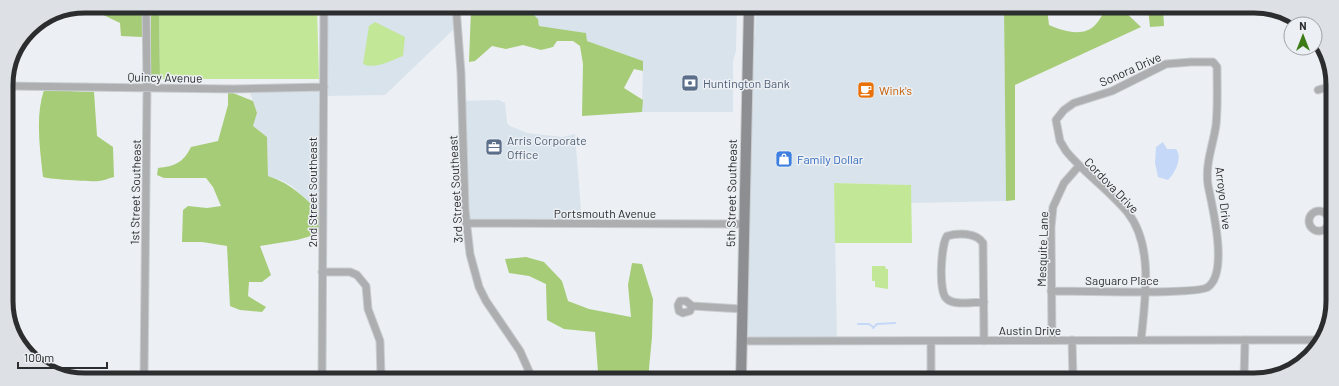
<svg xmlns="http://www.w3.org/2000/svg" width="1339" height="386" viewBox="0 0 1339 386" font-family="Barlow,sans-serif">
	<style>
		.built { fill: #d8e3ec }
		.green { fill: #c2e797 }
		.forest { fill: #a6cc77 }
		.water { fill: #c5d8f7 }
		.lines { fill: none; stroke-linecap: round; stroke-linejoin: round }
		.stream { stroke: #c5d8f7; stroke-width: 2 }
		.street-casing { stroke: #c9cdd0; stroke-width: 9 }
		.secondary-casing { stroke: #c9cdd0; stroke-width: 12 }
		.street { stroke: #adaeb0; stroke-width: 7 }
		.secondary { stroke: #8d8e91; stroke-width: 10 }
		.labels { text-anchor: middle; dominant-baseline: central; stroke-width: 3; stroke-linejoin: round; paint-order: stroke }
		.street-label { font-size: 12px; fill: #2b2d2e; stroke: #ecf0f4 }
		.service-label { font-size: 12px; fill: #4e5e75; stroke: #ecf0f4; text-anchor: start }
		.food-label { font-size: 12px; fill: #c56008; stroke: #ecf0f4; text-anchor: start }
		.shop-label { font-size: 12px; fill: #366cbe; stroke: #ecf0f4; text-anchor: start }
		.rim { fill: none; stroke: #2b2d2e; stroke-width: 5 }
	</style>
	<rect width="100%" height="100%" fill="#ecf0f4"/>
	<!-- built -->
	<path class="built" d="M327 7H454L456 27 385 95 327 96Z
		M526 7H737L736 51 733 61V112H642L643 61 587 41 586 33 539 26 538 19Z
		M756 7 1004 8 1006 201 911 203V185L834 183 837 341H741L748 36H755Z
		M324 87 323 206 312 205 292 186 283 181 268 176 267 137 253 126 257 113 249 89Z
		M499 100 505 103 507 123 510 126 527 133 563 137 575 134 582 224 466 223 462 101Z"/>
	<!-- green -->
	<path class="green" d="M159 6 317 7 319 79H160Z
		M375 22 405 37 403 56C392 60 375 70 363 64L369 26Z
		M834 183 911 185 912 243H835Z
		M872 266H885L886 269H888V289L875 287V281H872Z"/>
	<!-- forest -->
	<path class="forest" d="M88 6H142L144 16 142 37 121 36 120 23 89 8Z
		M149 6H159L160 79 150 78 151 15Z
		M526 7 538 19 539 26 586 33 587 41 643 61V71L634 69 624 88 643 100 642 112 582 116 583 64 580 46 573 41H557L553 47 541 50 523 45 506 49 492 46 475 61 469 62 471 9Z
		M1004 8H1047L1049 25C1062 31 1085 38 1096 24 1100 20 1103 13 1106 8H1121L1141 27 1015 85V200L1006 201Z
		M1148 8H1163L1164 26 1150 27Z
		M44 90 94 92 97 136 113 147 114 177C109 178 103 181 99 181 92 182 48 179 43 177 40 149 35 117 44 90Z
		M228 91 253 101 257 113 253 126 267 137 268 176C292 184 306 198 323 217L318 234 297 240 260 246 271 275 262 282H249L248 296 266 307 262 312 240 310 230 306 227 246 202 242H182L183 210 188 206 207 208 221 206 213 187 206 178H164L157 175 158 168C175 166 183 163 191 147L218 141 228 105Z
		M526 257 544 262 562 281 568 301 589 309 631 317 628 285 632 263 642 264 653 299 652 337 648 379 610 378V377L598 372 595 332 564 329 547 320 546 284 529 276 509 273 505 259Z"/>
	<!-- water -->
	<path class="water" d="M1163 142 1167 149H1176C1183 158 1175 173 1168 180L1158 177 1155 163 1156 147Z"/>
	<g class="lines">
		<!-- stream -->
		<path class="stream" d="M858 324H869L873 327
			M873 328 877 324 895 323"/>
		<!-- street casing -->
		<g class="street-casing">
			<path id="street" d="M456 7 461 73 465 209 470 254 479 287 486 301 520 351 532 378
				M6 86 232 89 324 87
				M1318 90 1331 86
				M1309 221a10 10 0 1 1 20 0a10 10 0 1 1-20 0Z
				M466 223 743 224
				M322 272H350L357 275 366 286 368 309 380 341 381 378
				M1051 291C1074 291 1198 295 1208 287 1229 272 1212 206 1208 185 1205 163 1213 146 1216 125 1218 106 1217 87 1217 67L1213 62H1191L1166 64 1112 91 1074 103 1064 110 1056 120 1060 141 1066 151C1084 173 1109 190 1128 213 1154 246 1145 301 1141 340
				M984 302C973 302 955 306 947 299 938 293 941 245 947 236 957 233 976 232 983 243L984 341
				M692 306 690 311 683 313 679 311 678 305 680 301H686L692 306 742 309
				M1052 340 1051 227 1053 207 1064 183 1079 166
				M1072 340 1073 379
				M741 341 1319 340
				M931 341V379
				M144 378 147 88 146 6
				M322 378 324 7
				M1244 380 1245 340"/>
		</g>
		<!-- secondary casing -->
		<g class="secondary-casing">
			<path id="secondary" d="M741 379 749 7"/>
		</g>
		<!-- street -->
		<use href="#street" class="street"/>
		<!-- secondary -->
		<use href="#secondary" class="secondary"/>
	</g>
	<!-- icons -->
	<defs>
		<g id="bank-square" transform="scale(0.9)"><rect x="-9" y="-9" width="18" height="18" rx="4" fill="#5c6f8a" stroke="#ecf0f4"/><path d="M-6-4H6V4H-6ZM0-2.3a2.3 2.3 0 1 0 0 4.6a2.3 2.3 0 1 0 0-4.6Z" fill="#fff"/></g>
		<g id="cafe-square" transform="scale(0.9)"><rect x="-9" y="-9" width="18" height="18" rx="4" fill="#e8710a" stroke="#ecf0f4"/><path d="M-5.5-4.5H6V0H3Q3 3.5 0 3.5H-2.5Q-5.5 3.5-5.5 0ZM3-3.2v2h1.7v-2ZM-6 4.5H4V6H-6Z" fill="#fff"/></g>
		<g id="office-square" transform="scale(0.9)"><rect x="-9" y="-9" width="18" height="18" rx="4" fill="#5c6f8a" stroke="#ecf0f4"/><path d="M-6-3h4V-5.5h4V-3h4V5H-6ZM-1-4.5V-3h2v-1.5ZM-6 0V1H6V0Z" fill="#fff"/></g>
		<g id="shop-square" transform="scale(0.9)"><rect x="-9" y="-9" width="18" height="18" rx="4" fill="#3f7fe0" stroke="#ecf0f4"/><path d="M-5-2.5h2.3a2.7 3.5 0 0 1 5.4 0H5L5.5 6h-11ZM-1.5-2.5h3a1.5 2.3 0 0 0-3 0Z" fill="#fff"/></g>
	</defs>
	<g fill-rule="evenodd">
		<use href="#bank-square" x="690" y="83"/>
		<use href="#cafe-square" x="866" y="90"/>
		<use href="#office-square" x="494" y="147"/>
		<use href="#shop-square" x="784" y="159"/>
	</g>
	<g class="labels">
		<!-- street labels -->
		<g class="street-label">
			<text transform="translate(1130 69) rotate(-24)">Sonora Drive</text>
			<text transform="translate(165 77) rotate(1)">Quincy Avenue</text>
			<text transform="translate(1112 185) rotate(46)">Cordova Drive</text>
			<text transform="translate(455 189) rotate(-93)">3rd Street Southeast</text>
			<text transform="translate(135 192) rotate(-89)">1st Street Southeast</text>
			<text transform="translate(312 192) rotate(-90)">2nd Street Southeast</text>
			<text transform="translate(731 193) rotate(-89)">5th Street Southeast</text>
			<text transform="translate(1224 198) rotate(83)">Arroyo Drive</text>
			<text x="605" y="213">Portsmouth Avenue</text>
			<text transform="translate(1042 249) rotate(-88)">Mesquite Lane</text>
			<text x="1122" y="280">Saguaro Place</text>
			<text x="1030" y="330">Austin Drive</text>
		</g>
		<!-- service labels -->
		<g class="service-label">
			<text x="703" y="83">Huntington Bank</text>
			<text x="507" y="140">Arris Corporate<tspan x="507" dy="14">Office</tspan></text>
		</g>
		<!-- food labels -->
		<g class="food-label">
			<text x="879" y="90">Wink's</text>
		</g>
		<!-- shop labels -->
		<g class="shop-label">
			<text x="797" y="159">Family Dollar</text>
		</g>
	</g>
	<!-- crop -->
	<path d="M0 0H1339V386H0ZM85 13H1254A72 72 0 0 1 1326 85V301A72 72 0 0 1 1254 373H85A72 72 0 0 1 13 301V85A72 72 0 0 1 85 13Z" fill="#dde0e4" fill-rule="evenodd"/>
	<path class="rim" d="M85 13H1254A72 72 0 0 1 1326 85V301A72 72 0 0 1 1254 373H85A72 72 0 0 1 13 301V85A72 72 0 0 1 85 13Z"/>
	<!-- north arrow -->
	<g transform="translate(1303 36)"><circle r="19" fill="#ecf0f4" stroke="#9fa2a5"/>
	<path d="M0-3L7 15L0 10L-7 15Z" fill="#3d7b17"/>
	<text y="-6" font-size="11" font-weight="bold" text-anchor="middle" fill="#2b2d2e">N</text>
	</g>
	<!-- scale -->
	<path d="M18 362v6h89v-6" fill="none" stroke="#2b2d2e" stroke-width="2"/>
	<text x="24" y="362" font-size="12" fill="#2b2d2e" stroke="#ecf0f4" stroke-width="3" paint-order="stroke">100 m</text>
</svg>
